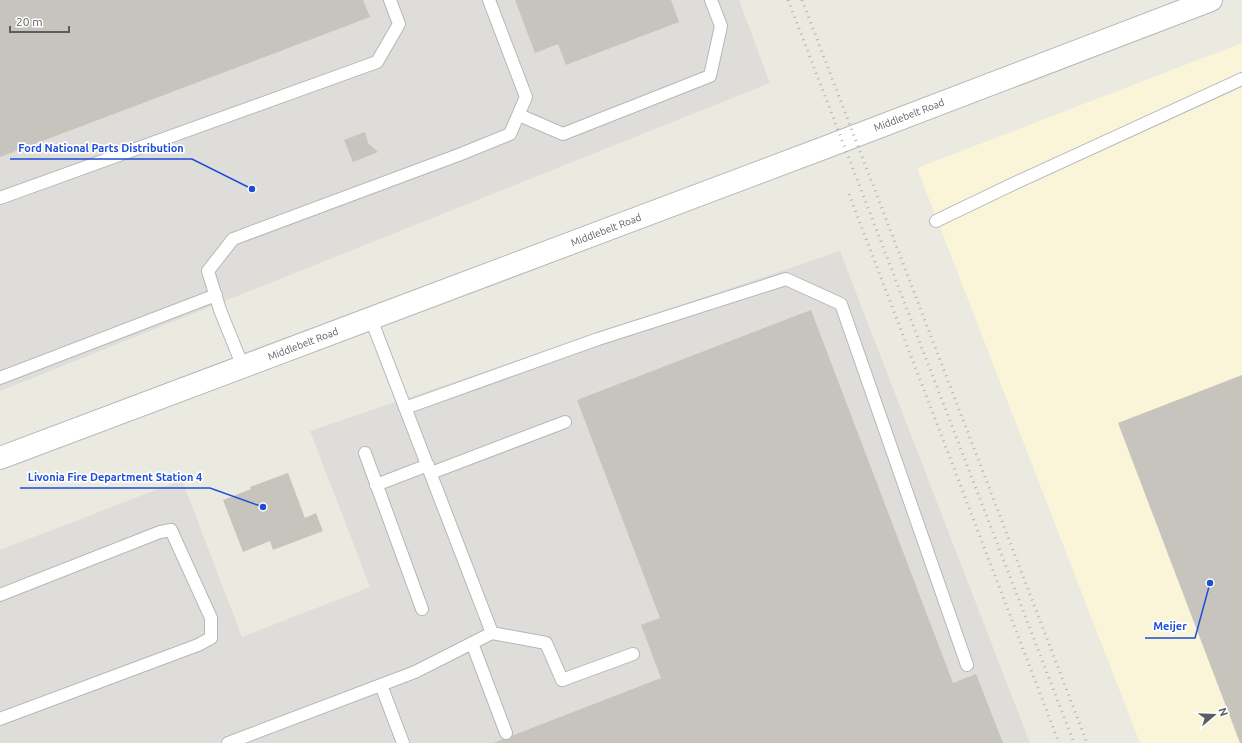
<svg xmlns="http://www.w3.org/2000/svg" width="1242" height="743" viewBox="0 0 1242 743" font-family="Ubuntu,sans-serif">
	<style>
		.commercial { fill: #faf4d8 }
		.industrial { fill: #dfddd9 }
		.building { fill: #c7c4be }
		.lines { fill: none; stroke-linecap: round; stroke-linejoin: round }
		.lane-casing { stroke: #b4b7bb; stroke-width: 14 }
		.secondary-casing { stroke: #b5b8bd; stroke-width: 24 }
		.lane { stroke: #fff; stroke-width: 12 }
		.secondary { stroke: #fff; stroke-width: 22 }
		.rail { stroke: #b2b3b3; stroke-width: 3; stroke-dasharray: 1 5; stroke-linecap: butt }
		.labels { text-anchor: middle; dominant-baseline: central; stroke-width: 3.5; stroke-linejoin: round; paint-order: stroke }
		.street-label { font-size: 10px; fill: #5a5d61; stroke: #fff }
		.leader { fill: none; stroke: #1d4ed8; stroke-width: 1.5 }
		.callout-dot { fill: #1d4ed8; stroke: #fff; stroke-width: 1.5 }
		.callout-label { font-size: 11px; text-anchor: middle; font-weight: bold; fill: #1d4ed8; stroke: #fff; stroke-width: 3.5; stroke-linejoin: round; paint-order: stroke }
	</style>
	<rect width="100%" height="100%" fill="#ebeae1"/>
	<!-- commercial -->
	<path class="commercial" d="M1242 43V743H1140L917 168Z"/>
	<!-- industrial -->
	<path class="industrial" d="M0 0H739L770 83 0 391Z
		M840 251 1030 743H0V550L182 480 242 637 370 587 310 431Z"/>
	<!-- building -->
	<path class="building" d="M0 0H363L370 17 0 157Z
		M515 0H671L679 22 566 65 558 44 535 53Z
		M365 132 368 143 378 152 353 162 344 140Z
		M811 310 953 683 976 674 1003 743H493L661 678 641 625 660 618 577 400Z
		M1242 375V743H1240L1118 423Z
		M288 473 305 518 316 513 323 531 273 550 270 541 243 552 223 500 251 489 250 487Z"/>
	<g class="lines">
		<!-- lane casing -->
		<g class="lane-casing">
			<path id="lane" d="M519 115 563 134 710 76 721 26 711 0
				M0 198 377 62 399 24 390 0
				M936 221 1013 184 1242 79
				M243 367 220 310 208 271 233 239 461 154 510 134 526 97 489 0
				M0 378 216 295
				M405 408 598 339 786 279 841 304 967 665
				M365 453 422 609
				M431 473 565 422
				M376 485 428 465
				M0 595 160 532 171 530 211 618V638L198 645 0 719
				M492 633 546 643 562 680 633 654
				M472 643 506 733
				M381 685 403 743
				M228 743 415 672 492 633 371 319"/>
		</g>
		<!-- secondary casing -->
		<g class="secondary-casing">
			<path id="secondary" d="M0 458 829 146 1211 0"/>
		</g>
		<!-- lane -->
		<use href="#lane" class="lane"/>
		<!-- secondary -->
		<use href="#secondary" class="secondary"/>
		<!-- rail -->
		<path class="rail" d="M788 0 1074 743
			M802 0 1087 743
			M849 194 1059 743"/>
	</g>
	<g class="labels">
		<!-- street labels -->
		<g class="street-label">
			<text transform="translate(909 115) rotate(-21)">Middlebelt Road</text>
			<text transform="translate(606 230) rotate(-21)">Middlebelt Road</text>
			<text transform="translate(303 344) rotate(-21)">Middlebelt Road</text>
		</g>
	</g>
	<!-- callouts -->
	<path class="leader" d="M252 189L192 159H10M263 507L210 488H20M1210 583L1195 638H1145"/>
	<g class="callout-dot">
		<circle cx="252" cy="189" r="4"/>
		<circle cx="263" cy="507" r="4"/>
		<circle cx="1210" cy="583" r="4"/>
	</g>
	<g class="callout-label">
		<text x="101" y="152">Ford National Parts Distribution</text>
		<text x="115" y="481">Livonia Fire Department Station 4</text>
		<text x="1170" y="630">Meijer</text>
	</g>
	<!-- north arrow -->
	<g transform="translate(1214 715) rotate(71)" stroke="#ffffff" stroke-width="3" paint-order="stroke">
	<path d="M0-3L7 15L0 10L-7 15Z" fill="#5a5d61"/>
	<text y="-6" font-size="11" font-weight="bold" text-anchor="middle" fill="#5a5d61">N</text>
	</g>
	<!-- scale -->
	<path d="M10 26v6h59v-6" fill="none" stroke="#5a5d61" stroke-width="2"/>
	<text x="16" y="26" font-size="12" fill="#5a5d61" stroke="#ffffff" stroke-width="3" paint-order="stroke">20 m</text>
</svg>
